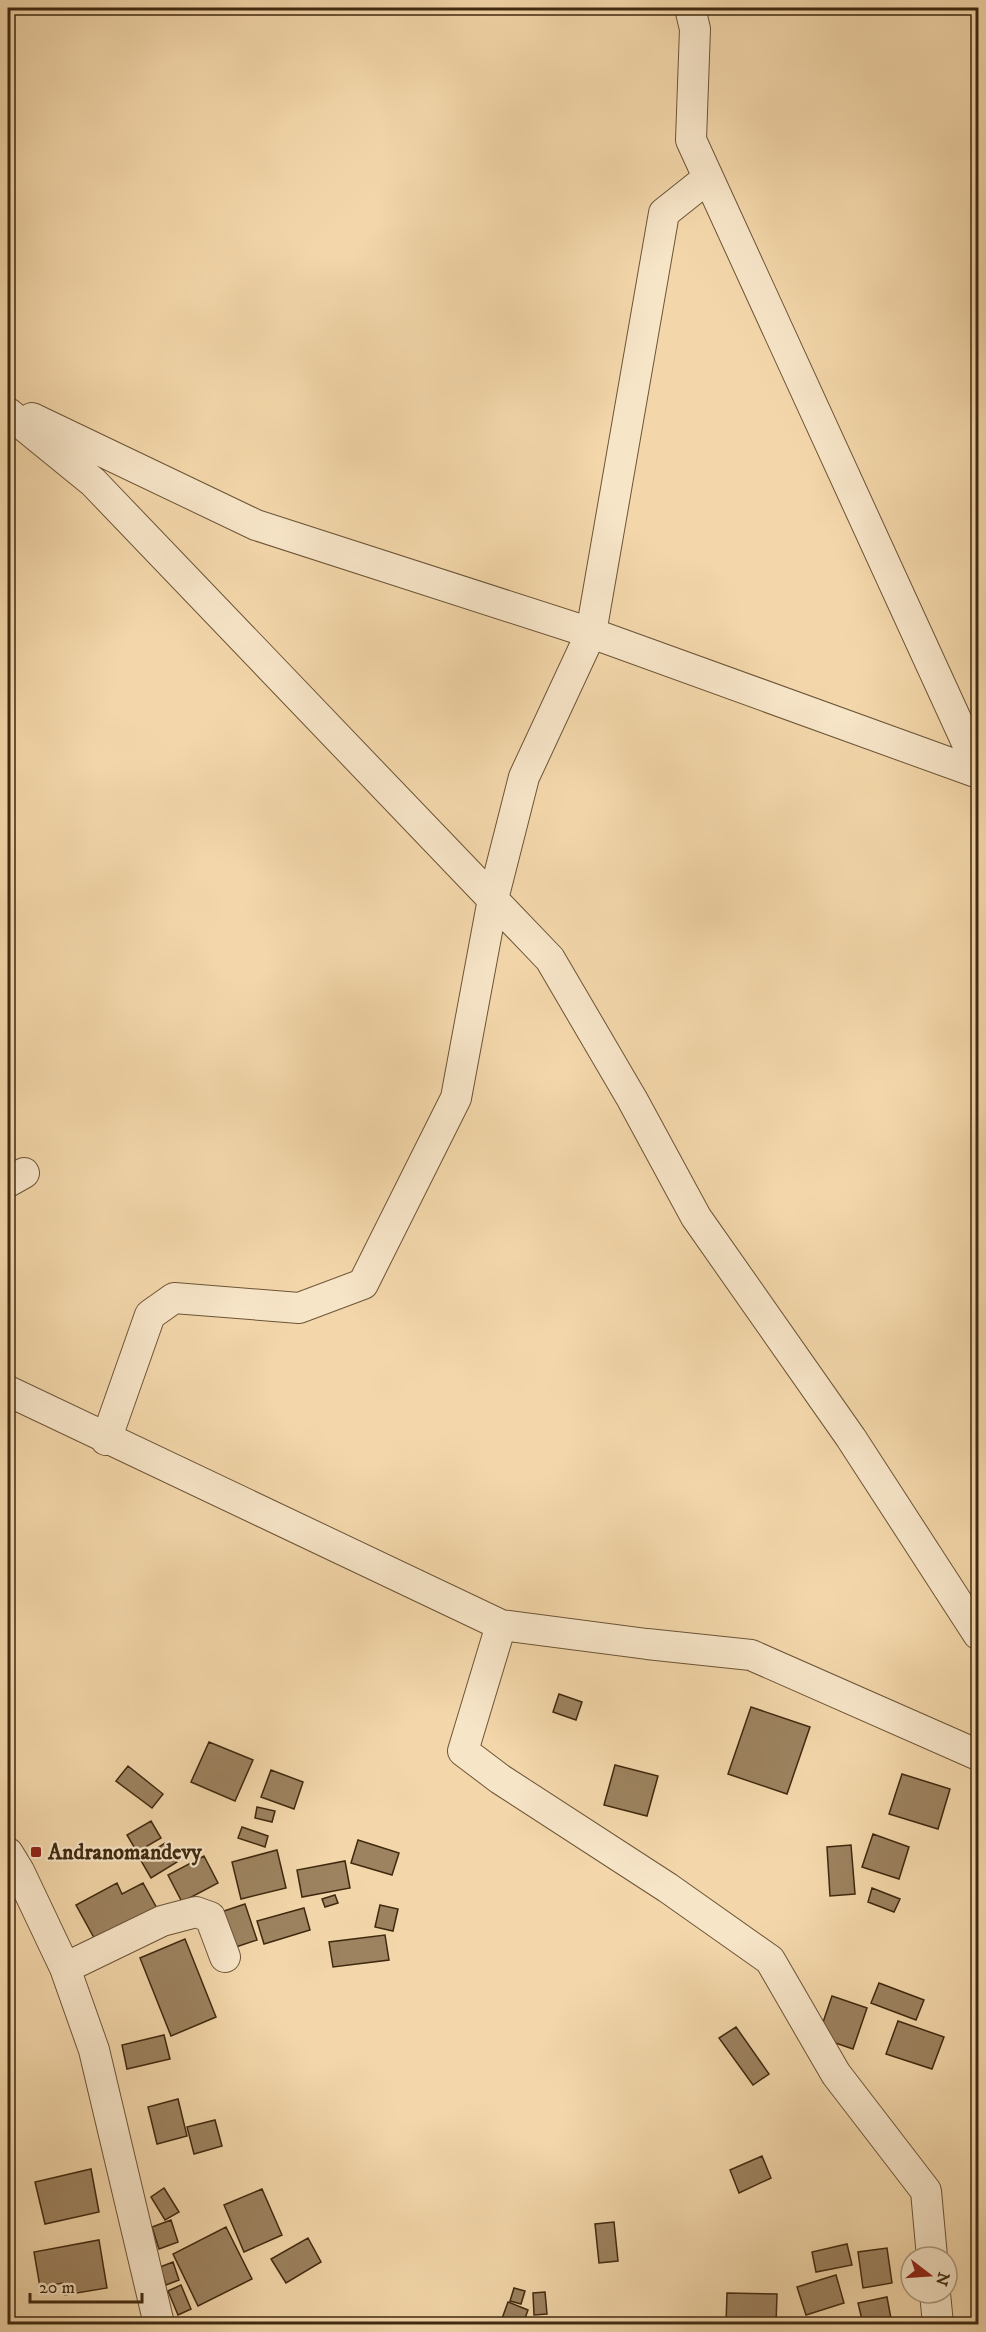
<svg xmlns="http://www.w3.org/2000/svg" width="986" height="2332" viewBox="0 0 986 2332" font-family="'IM FELL DW Pica',serif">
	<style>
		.building { fill: #9d8360; stroke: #3f290f; stroke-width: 1.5 }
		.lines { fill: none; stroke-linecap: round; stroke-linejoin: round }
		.minor-casing { stroke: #6c5436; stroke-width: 32 }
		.minor { stroke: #f7e5c8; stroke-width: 30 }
		.poi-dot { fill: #8f2418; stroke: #f7e5c8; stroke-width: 2 }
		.labels { text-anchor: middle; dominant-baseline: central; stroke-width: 4.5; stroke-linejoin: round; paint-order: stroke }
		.poi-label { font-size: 22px; font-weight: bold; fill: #3f290f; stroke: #f7e5c8; text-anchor: start }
	</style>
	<rect width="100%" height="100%" fill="#f3d7aa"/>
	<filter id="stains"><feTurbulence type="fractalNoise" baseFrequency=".00333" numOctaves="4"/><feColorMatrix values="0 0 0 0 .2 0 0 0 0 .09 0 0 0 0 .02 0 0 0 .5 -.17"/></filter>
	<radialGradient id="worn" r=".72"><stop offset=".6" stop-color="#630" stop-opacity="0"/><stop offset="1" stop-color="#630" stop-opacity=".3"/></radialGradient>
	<!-- building -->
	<path class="building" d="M559 1694 582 1702 576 1720 553 1712Z
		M751 1707 810 1727 787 1794 728 1774Z
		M209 1742 253 1760 235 1801 191 1782Z
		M615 1765 658 1776 647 1816 604 1805Z
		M128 1766 163 1794 152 1808 116 1781Z
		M271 1770 303 1782 294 1809 261 1797Z
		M902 1774 950 1789 938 1829 889 1814Z
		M257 1807 275 1811 272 1822 255 1818Z
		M151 1821 161 1838 137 1852 127 1835Z
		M242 1827 268 1836 265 1847 238 1838Z
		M873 1834 909 1847 899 1879 862 1867Z
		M358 1840 399 1853 392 1875 351 1863Z
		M165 1843 177 1862 151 1878 140 1859Z
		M851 1845 855 1894 830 1896 827 1847Z
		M277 1850 286 1888 241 1899 232 1862Z
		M204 1856 218 1883 182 1902 168 1875Z
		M345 1861 350 1888 302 1897 297 1870Z
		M117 1883 122 1894 143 1883 159 1912 98 1945 76 1905Z
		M872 1888 900 1899 894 1912 868 1902Z
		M335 1895 338 1903 325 1907 322 1899Z
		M245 1904 257 1940 230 1949 218 1913Z
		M380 1905 398 1909 393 1931 375 1927Z
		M304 1908 310 1930 264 1944 257 1921Z
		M385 1935 389 1960 333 1967 329 1942Z
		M185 1939 216 2017 171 2036 140 1958Z
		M879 1983 924 2000 916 2020 871 2003Z
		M832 1996 867 2008 853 2049 818 2037Z
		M898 2021 944 2037 932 2069 886 2054Z
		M736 2027 769 2074 753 2085 719 2038Z
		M164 2035 170 2059 127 2069 122 2045Z
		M178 2099 187 2136 157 2144 148 2107Z
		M215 2120 222 2146 194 2154 187 2127Z
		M762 2156 771 2178 739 2193 730 2170Z
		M91 2169 99 2212 45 2224 35 2182Z
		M164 2188 179 2212 165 2220 151 2197Z
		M262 2189 282 2235 244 2252 224 2205Z
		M978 2216V2244L972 2242Z
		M171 2220 178 2242 159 2249 152 2227Z
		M614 2222 618 2261 599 2263 595 2224Z
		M226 2227 252 2279 198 2306 173 2254Z
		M308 2238 321 2262 286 2283 271 2259Z
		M99 2240 107 2288 65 2295 63 2283 40 2287 34 2252Z
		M847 2244 852 2265 816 2272 812 2252Z
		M887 2248 892 2283 863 2288 858 2252Z
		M173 2262 179 2280 166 2285 160 2267Z
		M836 2275 844 2303 806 2315 797 2287Z
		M181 2285 191 2309 178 2315 168 2291Z
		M514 2288 525 2291 521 2304 510 2301Z
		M545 2292 547 2314 534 2315 533 2293Z
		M727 2293 777 2294 776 2324H726Z
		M887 2297 892 2324H863L858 2303Z
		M508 2302 528 2310 523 2324H500Z"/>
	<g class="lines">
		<!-- minor casing -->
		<g class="minor-casing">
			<path id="minor" d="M690 8 695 29 691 140 978 767
				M8 413 93 482 550 959 632 1099 696 1217 851 1438 978 1634
				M32 418 256 525 591 633 978 773
				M8 1182 24 1173
				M8 1391 501 1625 647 1644 751 1655 978 1755
				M106 1440 150 1315 174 1298 299 1308 363 1284 456 1098 493 899 524 777 591 633 664 213 708 178
				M501 1625 463 1751 500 1779 668 1888 770 1960 836 2074 926 2191 932 2257
				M8 1853 19 1871 65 1968 94 2050 159 2324
				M65 1968 162 1921 196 1912 210 1917 225 1957
				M935 2293 938 2324"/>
		</g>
		<!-- minor -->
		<use href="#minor" class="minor"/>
	</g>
	<!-- markers -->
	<rect class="poi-dot" x="30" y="1846" width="12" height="12" rx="3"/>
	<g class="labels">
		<!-- poi labels -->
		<g class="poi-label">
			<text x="48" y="1852">Andranomandevy</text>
		</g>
	</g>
	<!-- margin -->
	<rect width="986" height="2332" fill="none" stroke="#f3d7aa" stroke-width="30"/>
	<rect x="9" y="9" width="968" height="2314" fill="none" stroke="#3f290f" stroke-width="3"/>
	<rect x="15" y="15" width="956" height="2302" fill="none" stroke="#3f290f" stroke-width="1.5"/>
	<!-- north arrow -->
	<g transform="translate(929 2275) rotate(107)"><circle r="28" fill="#f7e5c8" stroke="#ad9a7e" stroke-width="1.5"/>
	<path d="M0-4.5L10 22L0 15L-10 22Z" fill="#8f2418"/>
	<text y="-9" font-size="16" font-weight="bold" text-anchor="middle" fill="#3f290f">N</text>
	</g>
	<!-- scale -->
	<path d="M30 2293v9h112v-9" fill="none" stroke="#3f290f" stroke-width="3"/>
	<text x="39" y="2293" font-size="18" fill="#3f290f" stroke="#f7e5c8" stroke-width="4.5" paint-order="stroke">20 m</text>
	<rect width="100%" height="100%" filter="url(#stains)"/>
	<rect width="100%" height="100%" fill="url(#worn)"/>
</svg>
